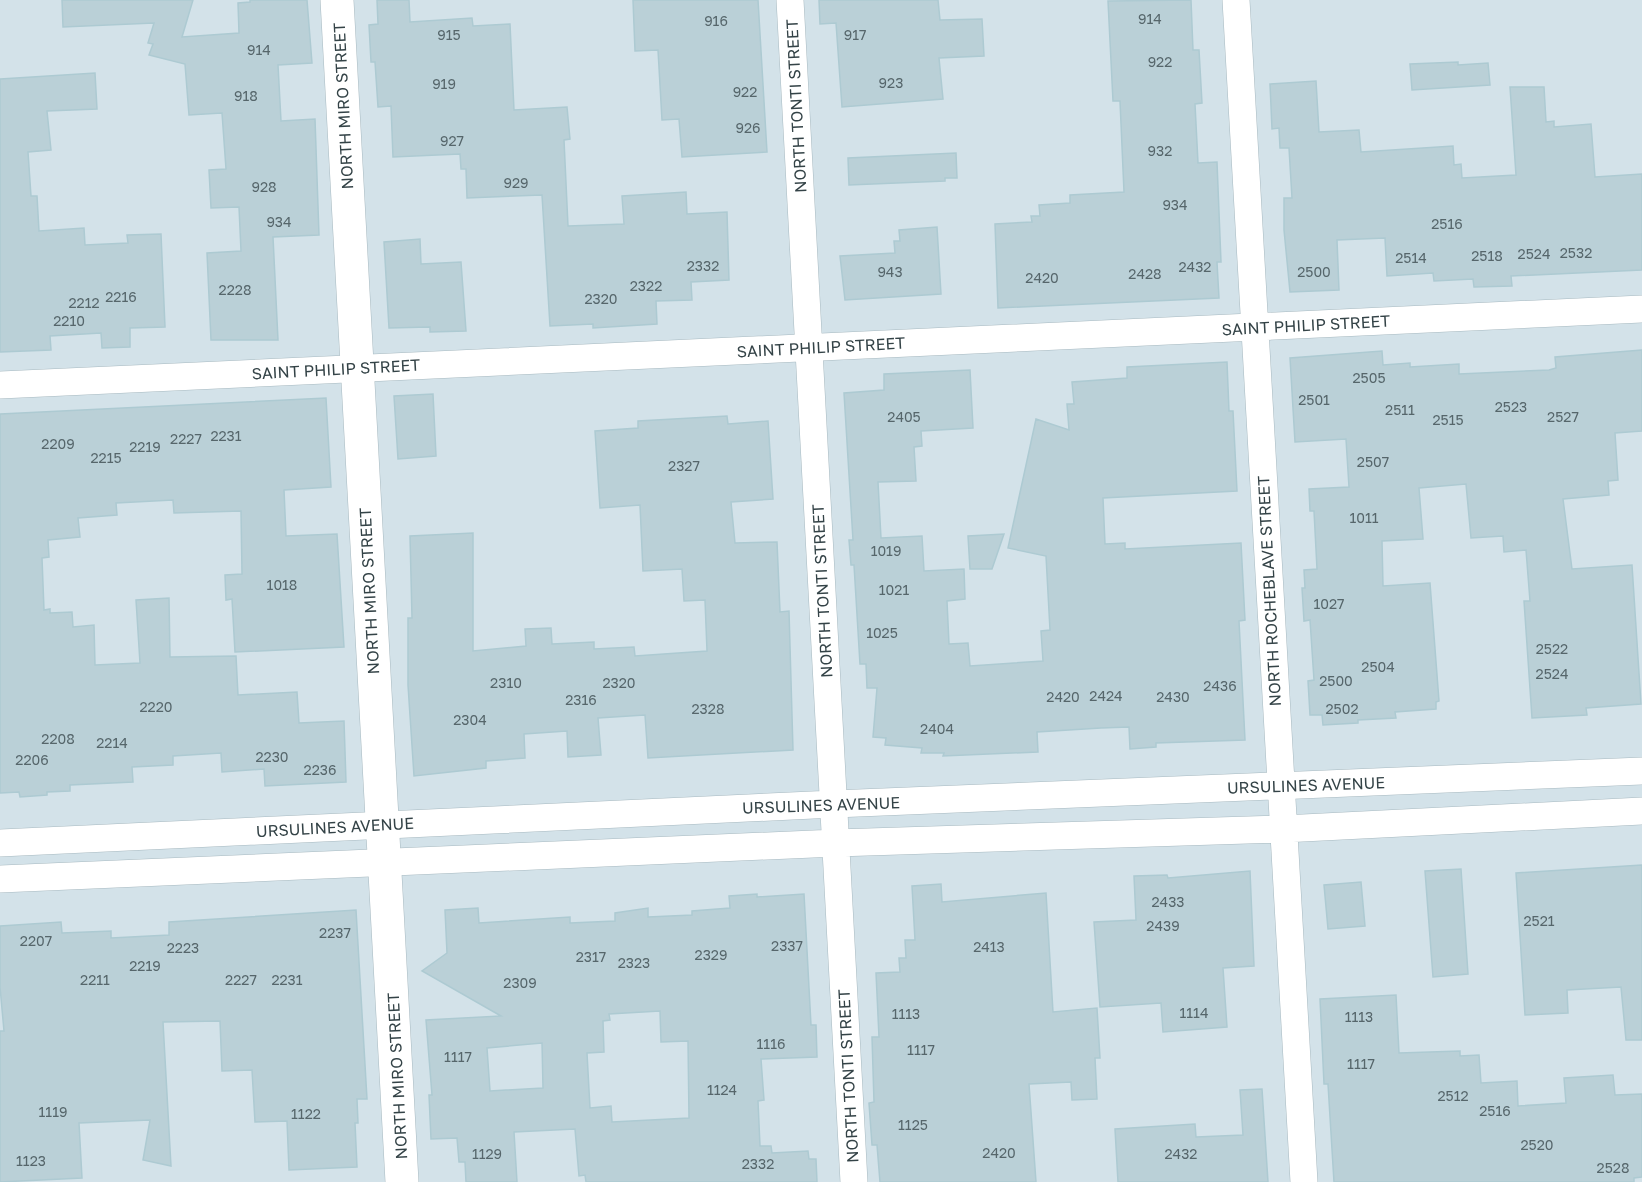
<svg xmlns="http://www.w3.org/2000/svg" width="1642" height="1182" viewBox="0 0 1642 1182" font-family="'Golos Text',sans-serif">
	<style>
		.residential { fill: #d3e2e9 }
		.building { fill: #bad0d7; stroke: #adcad2; stroke-width: 1.5; fill-rule: evenodd }
		.lines { fill: none; stroke-linecap: round; stroke-linejoin: round }
		.minor-casing { stroke: #a7b9c0; stroke-width: 28 }
		.tertiary-casing { stroke: #a7b9c0; stroke-width: 34 }
		.minor { stroke: #fff; stroke-width: 27 }
		.tertiary { stroke: #fff; stroke-width: 33 }
		.labels { text-anchor: middle; dominant-baseline: central; stroke-width: 4.5; stroke-linejoin: round; paint-order: stroke }
		.number-label { font-size: 14px; fill: #56666b }
		.street-label { font-size: 16px; fill: #344347; stroke: #fff }
	</style>
	<rect width="100%" height="100%" fill="#e6f0f4"/>
	<!-- residential -->
	<path class="residential" d="M0 0H1642V1182H0Z"/>
	<!-- building -->
	<path class="building" d="M62 0H193L182 37 239 33 238 3 250 2V0H307L312 63 278 65 281 121 315 119 319 235 273 237 278 340H211L207 253 241 251 239 207 211 208 209 170 226 169 222 113 189 115 185 64 149 55 153 44 148 43 154 23 63 27Z
		M377 0H409L410 22 472 18 473 26 510 24 514 110 567 107 570 139 564 140 568 226 624 224 622 196 686 192 687 214 727 212 729 280 691 282 692 300 656 301 657 324 593 328V324L550 326 542 195 467 198 466 169H461L460 154 393 157 391 106 378 107 375 62H371L369 25 378 24Z
		M633 0H758L767 152 682 157 679 119 662 120 658 50 635 51Z
		M819 0H938L940 20 982 19 984 56 939 58 943 99 842 107 836 23 820 24Z
		M1191 0 1193 50H1199L1202 103 1195 104 1198 163 1217 162 1221 262H1217L1219 298 998 308 995 224 1032 222 1031 216H1040L1039 205 1070 203V195L1124 192 1120 101H1113L1108 1Z
		M1458 62V65L1488 63 1490 85 1412 90 1410 64Z
		M95 73 97 109 47 111 51 150 28 152 31 196H37L39 231 84 228 85 245 128 243 127 235 161 234 165 327 130 328V347L102 348 101 333 50 336 51 350 0 352V79Z
		M1316 81 1319 132 1359 130 1361 152 1453 146 1454 165 1461 164 1462 178 1516 175 1510 87H1544L1546 122 1554 121V127L1591 124 1595 177 1642 174V270L1511 276 1512 286 1474 287 1473 279 1434 281 1433 273 1387 276 1385 238 1337 240 1339 290 1290 292 1284 230V198H1292L1289 148H1280L1279 128 1272 129 1270 84Z
		M956 153 957 178H945V181L849 185 848 158Z
		M937 227 941 294 845 300 840 256 895 253 894 241H900L899 230Z
		M420 239 421 264 461 262 466 331 430 332V327L389 328 384 242Z
		M1642 350V431L1615 433 1618 480 1608 481 1609 495 1563 499 1572 569 1632 565 1641 704 1586 708 1587 715 1532 718 1524 601H1530L1526 550 1504 552 1503 536 1471 538 1466 484 1419 488 1423 539 1382 541 1383 586 1430 583 1439 701 1436 702V709L1395 712 1396 718 1358 720V723L1323 725 1322 715H1310L1308 681 1314 680 1310 620 1304 621 1302 588H1305L1304 570 1317 569 1314 511H1310L1309 489 1349 487 1346 439 1295 442 1290 358 1382 351 1383 365 1410 363V367L1459 364V374L1549 370 1556 368 1555 357Z
		M1227 362 1229 411H1233L1237 491 1103 498 1105 544 1125 543V549L1241 543 1245 620 1239 621 1245 740 1156 743V747L1130 749 1129 727 1101 728 1037 732 1038 752 943 756 944 753H921L922 748 885 745 886 738 873 737 877 688H867L866 664H860L854 565H851L849 540H853L844 393 884 390V374L970 370 973 428 921 431 922 446 914 447 916 481 878 482 881 538 922 536 924 571 964 569 965 599 947 601 949 644 968 643 970 666 1043 661 1041 631 1050 630 1046 556 1008 548 1036 419 1069 430 1067 404H1074L1072 382 1127 378V367Z
		M433 394 436 456 398 459 394 396Z
		M326 398 331 487 284 490 286 536 337 534 344 647 235 652 232 599 226 600 225 575 242 574 241 511 174 513 173 500 116 503 117 515 78 518 80 537 48 540 49 557 42 558 44 610 50 609V613L72 612 73 627 94 625 95 665 140 663 136 600 169 598 170 657 236 656 238 695 297 692 299 723 344 721 346 782 265 786 264 769 222 772 221 753 173 756V765L132 767 133 782 70 785V791L47 792V795L20 797 19 792 0 793V414Z
		M727 416 728 424 768 421 773 499 731 502 735 543 777 542 780 612 789 611 793 750 648 758 645 715 598 718 601 755 568 757 567 731 524 734 525 758 486 761V768L414 776 408 685V618H412L410 536 473 533V651L526 646 525 629 551 628 552 644 594 642V649L634 647 635 656 707 651 705 600 684 601 682 569 643 571 640 505 600 508 595 431 638 428V421Z
		M1004 534 992 569H970L968 536Z
		M1642 865V1040H1626L1621 987 1567 990 1568 1013 1525 1015 1516 873Z
		M1461 869 1468 974 1433 977 1425 871Z
		M1250 871 1254 966 1223 968 1227 1027 1163 1032 1161 1003 1100 1007 1094 922 1136 920 1134 876 1167 875 1168 878Z
		M1361 882 1365 926 1328 929 1324 885Z
		M941 884 942 902 1046 893 1053 1012 1097 1008 1100 1058H1095L1097 1099 1072 1100 1071 1082 1029 1084 1036 1182H880L877 1145H872L869 1103 874 1102 872 1037H879L876 973 900 972 899 958H906L905 940H915L912 886Z
		M757 894V897L804 894 811 1025H816L817 1057 761 1059 764 1100 758 1101 760 1146H771L772 1153 808 1151 809 1159H816L817 1182H586L585 1175 579 1176 575 1129 514 1132 517 1182H466L465 1162H459L457 1138 431 1139 429 1095H432L426 1020 501 1016 422 971 447 953 445 910 478 908 479 923 570 917V923L615 921V913L648 908V917L692 915V911L730 908 729 896ZM660 1011 661 1042 688 1041 689 1118 612 1122 611 1106 590 1108 587 1053 604 1052 603 1021 610 1020 609 1014ZM542 1043 543 1088 490 1091 487 1048Z
		M356 910 367 1099H357L358 1123H355L357 1167 289 1170 287 1121 255 1122 252 1070 222 1071 220 1021 163 1022 171 1166 143 1160 150 1120 79 1123 82 1178 0 1182V1031H4L0 987V926L61 922 62 933 111 931V938L169 935V922Z
		M1396 995 1399 1053 1460 1051V1056L1479 1055 1481 1083 1517 1081 1518 1106 1566 1103 1564 1078 1613 1075 1615 1095 1642 1094V1177L1634 1178V1182H1334L1328 1084H1324L1320 999Z
		M1262 1089 1268 1182H1118L1115 1129 1195 1124 1196 1137 1243 1135 1240 1090Z"/>
	<g class="lines">
		<!-- minor casing -->
		<g class="minor-casing">
			<path id="minor" d="M790 0 854 1182
				M1236 0 1304 1182
				M0 385 1642 309
				M0 843 834 804 1642 771
				M0 879 836 843 1283 829 1642 811"/>
		</g>
		<!-- tertiary casing -->
		<g class="tertiary-casing">
			<path id="tertiary" d="M337 0 402 1182"/>
		</g>
		<!-- minor -->
		<use href="#minor" class="minor"/>
		<!-- tertiary -->
		<use href="#tertiary" class="tertiary"/>
	</g>
	<g class="labels">
		<!-- number labels -->
		<g class="number-label">
			<text x="1150" y="18">914</text>
			<text x="716" y="20">916</text>
			<text x="449" y="34">915</text>
			<text x="855" y="34">917</text>
			<text x="259" y="49">914</text>
			<text x="1160" y="61">922</text>
			<text x="891" y="82">923</text>
			<text x="444" y="83">919</text>
			<text x="745" y="91">922</text>
			<text x="246" y="95">918</text>
			<text x="748" y="127">926</text>
			<text x="452" y="140">927</text>
			<text x="1160" y="150">932</text>
			<text x="516" y="182">929</text>
			<text x="264" y="186">928</text>
			<text x="1175" y="204">934</text>
			<text x="279" y="221">934</text>
			<text x="1447" y="223">2516</text>
			<text x="1576" y="252">2532</text>
			<text x="1534" y="253">2524</text>
			<text x="1487" y="255">2518</text>
			<text x="1411" y="257">2514</text>
			<text x="703" y="265">2332</text>
			<text x="1195" y="266">2432</text>
			<text x="890" y="271">943</text>
			<text x="1314" y="271">2500</text>
			<text x="1145" y="273">2428</text>
			<text x="1042" y="277">2420</text>
			<text x="646" y="285">2322</text>
			<text x="235" y="289">2228</text>
			<text x="121" y="296">2216</text>
			<text x="601" y="298">2320</text>
			<text x="84" y="302">2212</text>
			<text x="69" y="320">2210</text>
			<text x="1369" y="377">2505</text>
			<text x="1314" y="399">2501</text>
			<text x="1511" y="406">2523</text>
			<text x="1400" y="409">2511</text>
			<text x="904" y="416">2405</text>
			<text x="1563" y="416">2527</text>
			<text x="1448" y="419">2515</text>
			<text x="226" y="435">2231</text>
			<text x="186" y="438">2227</text>
			<text x="58" y="443">2209</text>
			<text x="145" y="446">2219</text>
			<text x="106" y="457">2215</text>
			<text x="1373" y="461">2507</text>
			<text x="684" y="465">2327</text>
			<text x="1364" y="517">1011</text>
			<text x="886" y="550">1019</text>
			<text x="282" y="584">1018</text>
			<text x="894" y="589">1021</text>
			<text x="1329" y="603">1027</text>
			<text x="882" y="632">1025</text>
			<text x="1552" y="648">2522</text>
			<text x="1378" y="666">2504</text>
			<text x="1552" y="673">2524</text>
			<text x="1336" y="680">2500</text>
			<text x="506" y="682">2310</text>
			<text x="619" y="682">2320</text>
			<text x="1220" y="685">2436</text>
			<text x="1106" y="695">2424</text>
			<text x="1063" y="696">2420</text>
			<text x="1173" y="696">2430</text>
			<text x="581" y="699">2316</text>
			<text x="156" y="706">2220</text>
			<text x="708" y="708">2328</text>
			<text x="1342" y="708">2502</text>
			<text x="470" y="719">2304</text>
			<text x="937" y="728">2404</text>
			<text x="58" y="738">2208</text>
			<text x="112" y="742">2214</text>
			<text x="272" y="756">2230</text>
			<text x="32" y="759">2206</text>
			<text x="320" y="769">2236</text>
			<text x="1168" y="901">2433</text>
			<text x="1539" y="920">2521</text>
			<text x="1163" y="925">2439</text>
			<text x="335" y="932">2237</text>
			<text x="36" y="940">2207</text>
			<text x="787" y="945">2337</text>
			<text x="989" y="946">2413</text>
			<text x="183" y="947">2223</text>
			<text x="711" y="954">2329</text>
			<text x="591" y="956">2317</text>
			<text x="634" y="962">2323</text>
			<text x="145" y="965">2219</text>
			<text x="95" y="979">2211</text>
			<text x="241" y="979">2227</text>
			<text x="287" y="979">2231</text>
			<text x="520" y="982">2309</text>
			<text x="1194" y="1012">1114</text>
			<text x="906" y="1013">1113</text>
			<text x="1359" y="1016">1113</text>
			<text x="771" y="1043">1116</text>
			<text x="921" y="1049">1117</text>
			<text x="458" y="1056">1117</text>
			<text x="1361" y="1063">1117</text>
			<text x="722" y="1089">1124</text>
			<text x="1453" y="1095">2512</text>
			<text x="1495" y="1110">2516</text>
			<text x="53" y="1111">1119</text>
			<text x="306" y="1113">1122</text>
			<text x="913" y="1124">1125</text>
			<text x="1537" y="1144">2520</text>
			<text x="999" y="1152">2420</text>
			<text x="487" y="1153">1129</text>
			<text x="1181" y="1153">2432</text>
			<text x="31" y="1160">1123</text>
			<text x="758" y="1163">2332</text>
			<text x="1613" y="1167">2528</text>
		</g>
		<!-- street labels -->
		<g class="street-label">
			<text transform="translate(343 106) rotate(-93)">NORTH MIRO STREET</text>
			<text transform="translate(796 106) rotate(-93)">NORTH TONTI STREET</text>
			<text transform="translate(1306 325) rotate(-3)">SAINT PHILIP STREET</text>
			<text transform="translate(821 347) rotate(-3)">SAINT PHILIP STREET</text>
			<text transform="translate(336 369) rotate(-3)">SAINT PHILIP STREET</text>
			<text transform="translate(369 591) rotate(-93)">NORTH MIRO STREET</text>
			<text transform="translate(822 591) rotate(-93)">NORTH TONTI STREET</text>
			<text transform="translate(1269 591) rotate(-93)">NORTH ROCHEBLAVE STREET</text>
			<text transform="translate(1306 785) rotate(-2)">URSULINES AVENUE</text>
			<text transform="translate(821 805) rotate(-2)">URSULINES AVENUE</text>
			<text transform="translate(335 827) rotate(-3)">URSULINES AVENUE</text>
			<text transform="translate(397 1076) rotate(-93)">NORTH MIRO STREET</text>
			<text transform="translate(848 1076) rotate(-93)">NORTH TONTI STREET</text>
		</g>
	</g>
</svg>
